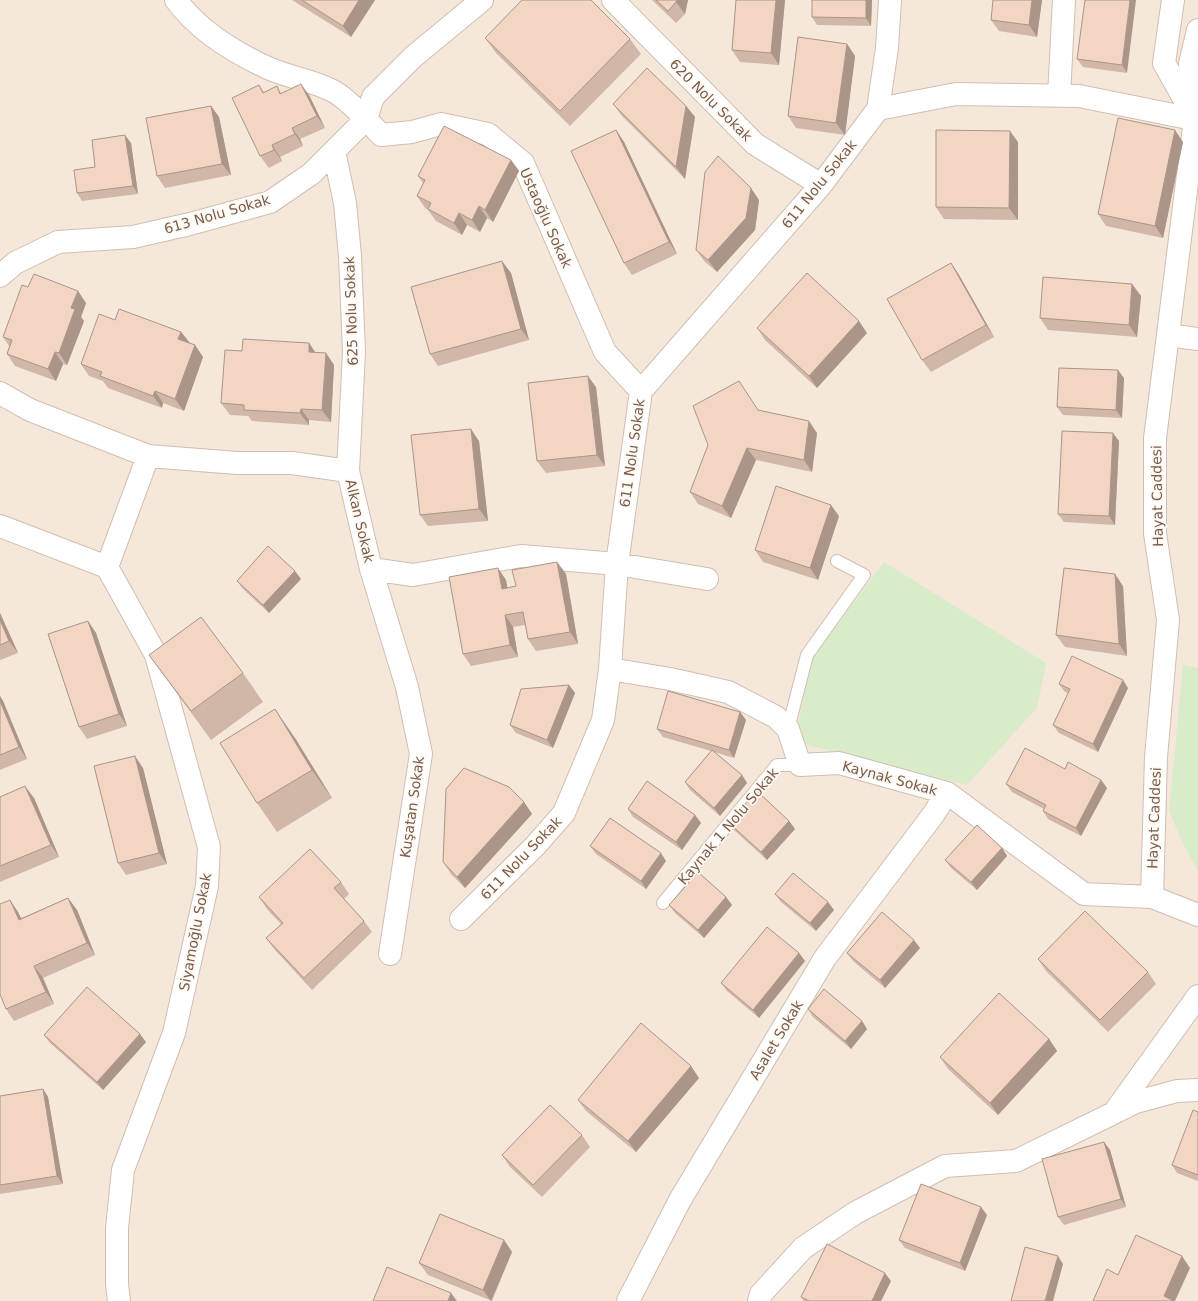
<svg xmlns="http://www.w3.org/2000/svg" width="1198" height="1301" viewBox="0 0 1198 1301" font-family="'DejaVu Sans',sans-serif">
	<style>
		.residential { fill: #f5e8da }
		.green { fill: #d8ecc9 }
		.lines { fill: none; stroke-linecap: round; stroke-linejoin: round }
		.service-casing { stroke: #d1beb0; stroke-width: 14 }
		.minor-casing { stroke: #d1beb0; stroke-width: 24 }
		.tertiary-casing { stroke: #d1beb0; stroke-width: 24 }
		.service { stroke: #fff; stroke-width: 12 }
		.minor { stroke: #fff; stroke-width: 22 }
		.tertiary { stroke: #fff; stroke-width: 22 }
		.wall { fill: #d1b7a8 }
		.shaded-wall { fill: #aa9588 }
		.building { fill: #f3d5c3; stroke: #aa9588 }
		.labels { text-anchor: middle; dominant-baseline: central; stroke-width: 3.5; stroke-linejoin: round; paint-order: stroke }
		.street-label { font-size: 14px; fill: #7a5c4d; stroke: #fffaf3 }
	</style>
	<rect width="100%" height="100%" fill="#fdf6ec"/>
	<!-- residential -->
	<path class="residential" d="M0 0H1198V1301H0Z"/>
	<!-- green -->
	<path class="green" d="M884 562 1046 663 1037 708 967 785 804 744 795 736 813 657Z
		M1183 665 1198 668V871L1181 840 1169 810Z"/>
	<g class="lines">
		<!-- service casing -->
		<g class="service-casing">
			<path id="service" d="M788 729 807 655 864 575 837 561
				M663 903 777 765H800"/>
		</g>
		<!-- minor casing -->
		<g class="minor-casing">
			<path id="minor" d="M176 0C198 30 233 52 268 68 288 77 311 80 331 90 345 96 370 123 381 135L412 132 441 124 488 134 523 163 605 352 641 391
				M613 0 755 144 821 185
				M1059 96 1064 0
				M878 109 956 94 1079 96 1198 120
				M334 151 345 203 350 256 354 352 348 471
				M0 276 15 263 58 242 133 237 190 224 270 202 311 174 366 119 373 97 413 57 482 0
				M1168 335 1198 339
				M0 393 30 410 148 456 237 463H292L348 471 371 569 413 575 521 556 617 564 707 579
				M0 526 107 567 156 655 209 847 207 886 174 1033 123 1170 117 1228V1284L119 1301
				M107 567 148 456
				M371 569 407 687 421 754 390 954
				M610 669 670 679 728 692 776 717 788 729 800 765 839 763 947 793 1084 894 1152 897 1198 915
				M461 919 535 846 564 813 603 720 610 669 617 564 641 391 821 185 878 109 887 48 890 0
				M1116 1110 1198 996
				M628 1301 680 1200 825 958 933 815 947 793
				M759 1301 761 1294 803 1248 855 1213 945 1166 1016 1161 1136 1102 1177 1091 1198 1090"/>
		</g>
		<!-- tertiary casing -->
		<g class="tertiary-casing">
			<path id="tertiary" d="M1173 0 1164 63 1191 111
				M1152 897 1156 757 1168 620 1155 533V438L1195 119 1190 64 1198 30"/>
		</g>
		<!-- service -->
		<use href="#service" class="service"/>
		<!-- minor -->
		<use href="#minor" class="minor"/>
		<!-- tertiary -->
		<use href="#tertiary" class="tertiary"/>
	</g>
	<!-- wall -->
	<path class="wall" d="M292 0H375L351 37Z
		M652 0H688L685 14 676 23Z
		M736 0H785L779 65 740 62 732 50Z
		M872 0 871 26 817 25 812 17Z
		M993 0H1042L1037 37 999 31 991 20Z
		M1085 0 1127 73 1083 67 1077 59Z
		M485 38 630 39 641 54 570 126 496 53Z
		M847 44 855 56 845 135 796 128 788 116Z
		M259 85 264 92 277 86 281 93 309 95 325 128 300 139 303 146 280 157 282 161 269 168 260 156Z
		M613 104 686 106 695 117 685 179 622 116Z
		M211 106 219 117 231 175 165 188 157 176Z
		M616 130 624 142 677 254 632 275 624 263Z
		M1018 142V220L944 219 936 207Z
		M1183 142 1163 238 1106 226 1098 214Z
		M131 143 138 194 82 201 77 193 95 167Z
		M511 160 519 171 493 222 487 218 480 232 467 225 462 235 436 221 428 210 425 208 417 196 423 183 418 176Z
		M759 200 755 230 717 272 705 262 696 250Z
		M951 263 959 275 994 337 931 372 922 360Z
		M511 273 529 340 438 366 430 354Z
		M1132 284 1141 296 1137 337 1048 330 1040 318Z
		M28 287 86 303 81 317 84 321 67 365 63 364 56 381 15 366 7 354 9 346 3 337Z
		M115 320 181 332 190 343 195 345 203 357 184 411 163 403 162 408 108 388 103 381 89 376 81 364Z
		M757 328 867 333 817 388 765 340Z
		M309 343 315 352 326 353 334 365 331 422 309 420V425L252 421 248 416 230 415 221 403 242 351Z
		M1124 378 1122 418 1063 415 1057 407Z
		M596 387 605 466 546 473 537 461Z
		M759 410 817 433 812 472 756 460 731 518 698 504 690 492Z
		M479 441 488 521 428 526 420 515Z
		M1119 441 1115 525 1064 522 1058 514Z
		M839 516 818 580 763 562 755 550Z
		M557 562 566 574 578 644 536 651 528 639 525 625 513 627 518 657 471 666 463 654 506 580 507 588 516 586Z
		M301 579 269 613 243 589 237 581Z
		M1123 586 1127 656 1065 647 1056 635Z
		M0 613 18 653 0 660Z
		M88 621 96 633 127 726 87 739 79 727Z
		M149 655 243 673 263 702 211 740Z
		M1059 684 1128 688 1098 752 1059 733 1053 725 1068 693 1065 692Z
		M569 685 575 693 553 748 516 733 510 725Z
		M0 696 3 701 27 759 0 770Z
		M740 712 746 720 734 758 714 752 742 775 747 783 720 816 690 790 685 782 711 751 663 737 657 729Z
		M295 738 332 798 277 832 257 803Z
		M143 768 167 864 126 875 118 863Z
		M1065 769 1101 780 1107 788 1081 836 1048 819 1043 811 1044 809 1012 792 1006 784Z
		M0 797 34 798 59 857 0 882Z
		M524 802 532 814 465 888 451 874 443 862Z
		M628 809 695 815 701 823 682 850 633 817Z
		M789 821 795 829 767 860 734 830 728 822Z
		M590 846 666 861 646 889 596 854Z
		M1002 848 1007 856 977 890 951 868 945 860Z
		M341 882 349 894 344 899 364 921 372 932 312 990 275 950 266 938 281 924 267 909 259 897Z
		M775 894 834 910 816 931 781 902Z
		M726 897 732 905 704 938 675 913 669 905Z
		M68 898 77 910 95 955 43 978 54 1004 14 1021 6 1009 18 912 21 918Z
		M920 948 885 988 853 961 847 953Z
		M799 953 805 961 759 1018 727 991 721 983Z
		M1038 959 1148 972 1156 984 1108 1032 1046 971Z
		M808 1009 862 1021 867 1029 851 1049 813 1017Z
		M44 1035 146 1042 103 1090 50 1043Z
		M1049 1039 1057 1051 998 1115 948 1069 940 1057Z
		M699 1078 636 1152 586 1111 578 1100Z
		M43 1089 48 1097 63 1184 0 1194V1096Z
		M1198 1112V1181L1177 1173 1172 1165Z
		M582 1135 590 1147 542 1197 510 1167 502 1155Z
		M1104 1142 1110 1150 1126 1207 1064 1225 1058 1217Z
		M987 1215 965 1271 905 1248 899 1240Z
		M504 1240 512 1252 492 1301 428 1275 419 1263Z
		M891 1281 881 1301H804L801 1297Z"/>
	<!-- shaded-wall -->
	<path class="shaded-wall" d="M359 0H375L351 37 343 26Z
		M677 0H688L685 14 676 2Z
		M776 0H785L779 65 771 53Z
		M866 0H872L871 26 866 18Z
		M1032 0H1042L1037 37 1029 25Z
		M1130 0H1136L1127 73 1122 65Z
		M847 44 855 56 845 135 836 123Z
		M301 84 309 95 325 128 317 116Z
		M211 106 219 117 231 175 222 164Z
		M686 106 695 117 685 179 676 167Z
		M292 128 300 139 303 146 295 134Z
		M616 130 624 142 677 254 669 242Z
		M1175 130 1183 142 1163 238 1155 226Z
		M1010 131 1018 142V220L1009 208Z
		M125 135 131 143 138 194 133 186Z
		M272 145 280 157 282 161 274 150Z
		M511 160 519 171 493 222 485 210Z
		M751 188 759 200 755 230 717 272 708 260Z
		M479 206 487 218 480 232 472 220Z
		M459 213 467 225 462 235 454 223Z
		M502 261 511 273 529 340 521 329Z
		M951 263 959 275 994 337 986 325Z
		M1132 284 1141 296 1137 337 1129 325Z
		M78 291 86 303 81 317 84 321 67 365 59 353 71 308Z
		M859 321 867 333 817 388 809 376Z
		M181 332 190 343 178 339Z
		M309 343 317 355 309 352Z
		M195 345 203 357 184 411 175 399Z
		M55 352 63 364 56 381 48 369Z
		M326 353 334 365 331 422 322 410Z
		M1118 370 1124 378 1122 418 1116 410Z
		M588 376 596 387 605 466 597 455Z
		M155 391 163 403 162 408 153 396Z
		M301 409 309 420V425L300 413Z
		M809 421 817 433 812 472 804 460Z
		M471 429 479 441 488 521 479 509Z
		M1113 433 1119 441 1115 525 1109 516Z
		M747 448 756 460 731 518 722 506Z
		M831 505 839 516 818 580 810 568Z
		M557 562 566 574 578 644 570 632Z
		M498 568 506 580 510 601 502 589Z
		M295 571 301 579 269 613 263 605Z
		M1115 574 1123 586 1127 656 1119 644Z
		M0 613 18 653 9 641 0 620Z
		M505 615 513 627 518 657 510 645Z
		M88 621 96 633 127 726 119 714Z
		M1123 680 1128 688 1098 752 1093 744Z
		M569 685 575 693 553 748 547 740Z
		M0 696 3 701 27 759 19 747 0 701Z
		M275 709 295 738 332 798 312 770Z
		M740 712 746 720 734 758 729 750Z
		M135 756 143 768 167 864 159 853Z
		M742 775 747 783 720 816 714 808Z
		M1101 780 1107 788 1081 836 1076 828Z
		M25 786 34 798 59 857 51 845Z
		M524 802 532 814 465 888 457 877Z
		M695 815 701 823 682 850 676 842Z
		M789 821 795 829 767 860 761 852Z
		M1002 848 1007 856 977 890 971 882Z
		M661 853 666 861 646 889 641 881Z
		M726 897 732 905 704 938 698 930Z
		M68 898 77 910 95 955 87 943Z
		M10 900 18 912 27 931 19 920Z
		M828 902 834 910 816 931 810 923Z
		M914 940 920 948 885 988 880 980Z
		M799 953 805 961 759 1018 753 1010Z
		M34 966 43 978 54 1004 46 992Z
		M862 1021 867 1029 851 1049 845 1041Z
		M140 1034 146 1042 103 1090 97 1082Z
		M1049 1039 1057 1051 998 1115 990 1103Z
		M691 1066 699 1078 636 1152 628 1141Z
		M43 1089 48 1097 63 1184 57 1176Z
		M1104 1142 1110 1150 1126 1207 1121 1199Z
		M981 1207 987 1215 965 1271 960 1263Z
		M504 1240 512 1252 491 1301 483 1290Z
		M1058 1256 1063 1264 1053 1301H1045Z
		M1182 1256 1190 1268 1175 1301H1167L1164 1296Z
		M885 1273 891 1281 881 1301H872Z
		M451 1293 457 1301H448Z"/>
	<!-- building -->
	<path class="building" d="M302 0H359L343 26Z
		M522 0H591L630 39 560 111 485 38Z
		M656 0H677L676 2 668 11Z
		M736 0H776L771 53 732 50Z
		M812 0H866V18L812 17Z
		M993 0H1032L1029 25 991 20Z
		M1085 0H1130L1122 65 1077 59Z
		M798 37 847 44 836 123 788 116Z
		M647 68 686 106 676 167 613 104Z
		M301 84 317 116 292 128 295 134 272 145 274 150 260 156 232 98 259 85 263 93 277 86 280 94Z
		M211 106 222 164 157 176 146 118Z
		M1118 118 1175 130 1155 226 1098 214Z
		M444 126 511 160 485 210 479 206 472 220 459 213 454 223 428 209 431 203 417 196 425 180 418 176Z
		M616 130 669 242 624 263 571 151Z
		M936 130 1010 131 1009 208 936 207Z
		M125 135 133 186 77 193 74 170 95 167 92 140Z
		M718 156 751 188 746 218 708 260 696 250 705 172Z
		M502 261 521 329 430 354 411 287Z
		M951 263 986 325 922 360 887 299Z
		M807 273 859 321 809 376 757 328Z
		M34 274 78 291 71 308 75 309 59 353 55 352 48 369 7 354 12 340 3 337 22 285 28 287Z
		M1043 277 1132 284 1129 325 1040 318Z
		M119 309 181 332 178 339 195 345 175 399 155 391 153 396 100 376 102 372 81 364 99 314 115 320Z
		M243 339 309 343V352L326 353 322 410 301 409 300 413 244 410V405L221 403 225 350 242 351Z
		M1059 368 1118 370 1116 410 1057 407Z
		M588 376 597 455 537 461 528 383Z
		M739 381 758 410 809 421 804 460 747 448 722 506 690 492 708 445 693 406Z
		M471 429 479 509 420 515 411 435Z
		M1062 431 1113 433 1109 516 1058 514Z
		M776 486 831 505 810 568 755 550Z
		M268 546 295 571 263 605 237 581Z
		M557 562 570 632 528 639 523 612 505 615 510 645 463 654 449 577 498 568 502 589 516 586 512 570Z
		M1064 568 1115 574 1119 644 1056 635Z
		M201 617 243 673 191 711 149 655Z
		M0 620 9 641 0 645Z
		M88 621 119 714 79 727 48 634Z
		M1072 656 1123 680 1093 744 1053 725 1070 689 1059 684Z
		M569 685 547 740 510 725 521 689Z
		M668 691 740 712 729 750 657 729Z
		M0 701 19 747 0 755Z
		M275 709 312 770 257 803 220 743Z
		M1025 748 1065 769 1068 762 1101 780 1076 828 1043 811 1046 805 1006 784Z
		M712 750 742 775 714 808 685 782Z
		M135 756 159 853 118 863 94 766Z
		M464 768 509 787 524 802 457 877 443 862 446 789Z
		M647 781 695 815 676 842 628 809Z
		M25 786 51 845 0 866V797Z
		M757 791 789 821 761 852 728 822Z
		M610 818 661 853 641 881 590 846Z
		M977 825 1002 848 971 882 945 860Z
		M310 849 341 882 334 888 364 921 304 978 266 938 283 923 259 897Z
		M698 872 726 897 698 930 669 905Z
		M793 873 828 902 810 923 775 894Z
		M68 898 87 943 34 966 46 992 6 1009 0 994V904L10 900 19 920Z
		M1085 911 1148 972 1100 1020 1038 959Z
		M882 912 914 940 880 980 847 953Z
		M767 927 799 953 753 1010 721 983Z
		M87 987 140 1034 97 1082 44 1035Z
		M824 989 862 1021 845 1041 808 1009Z
		M999 993 1049 1039 990 1103 940 1057Z
		M641 1023 691 1066 628 1141 578 1100Z
		M43 1089 57 1176 0 1185V1096Z
		M550 1105 582 1135 533 1185 502 1155Z
		M1193 1110 1198 1112V1175L1172 1165Z
		M1104 1142 1121 1199 1058 1217 1042 1159Z
		M921 1184 981 1207 960 1263 899 1240Z
		M440 1214 504 1240 483 1290 419 1263Z
		M1136 1235 1182 1256 1164 1296 1172 1300V1301H1093L1107 1269 1118 1275Z
		M827 1244 885 1273 872 1301H809L801 1297Z
		M1025 1247 1058 1256 1045 1301H1011Z
		M387 1267 451 1293 448 1301H373Z"/>
	<g class="labels">
		<!-- street labels -->
		<g class="street-label">
			<text transform="translate(711 100) rotate(45)">620 Nolu Sokak</text>
			<text transform="translate(819 184) rotate(-51)">611 Nolu Sokak</text>
			<text transform="translate(217 214) rotate(-16)">613 Nolu Sokak</text>
			<text transform="translate(546 218) rotate(66)">Ustaoğlu Sokak</text>
			<text transform="translate(351 311) rotate(-92)">625 Nolu Sokak</text>
			<text transform="translate(632 453) rotate(-82)">611 Nolu Sokak</text>
			<text transform="translate(1157 496) rotate(-91)">Hayat Caddesi</text>
			<text transform="translate(360 521) rotate(77)">Alkan Sokak</text>
			<text transform="translate(890 778) rotate(15)">Kaynak Sokak</text>
			<text transform="translate(412 807) rotate(-82)">Kuşatan Sokak</text>
			<text transform="translate(1154 818) rotate(-88)">Hayat Caddesi</text>
			<text transform="translate(728 826) rotate(-50)">Kaynak 1 Nolu Sokak</text>
			<text transform="translate(521 858) rotate(-46)">611 Nolu Sokak</text>
			<text transform="translate(195 932) rotate(-79)">Siyamoğlu Sokak</text>
			<text transform="translate(776 1040) rotate(-59)">Asalet Sokak</text>
		</g>
	</g>
</svg>
